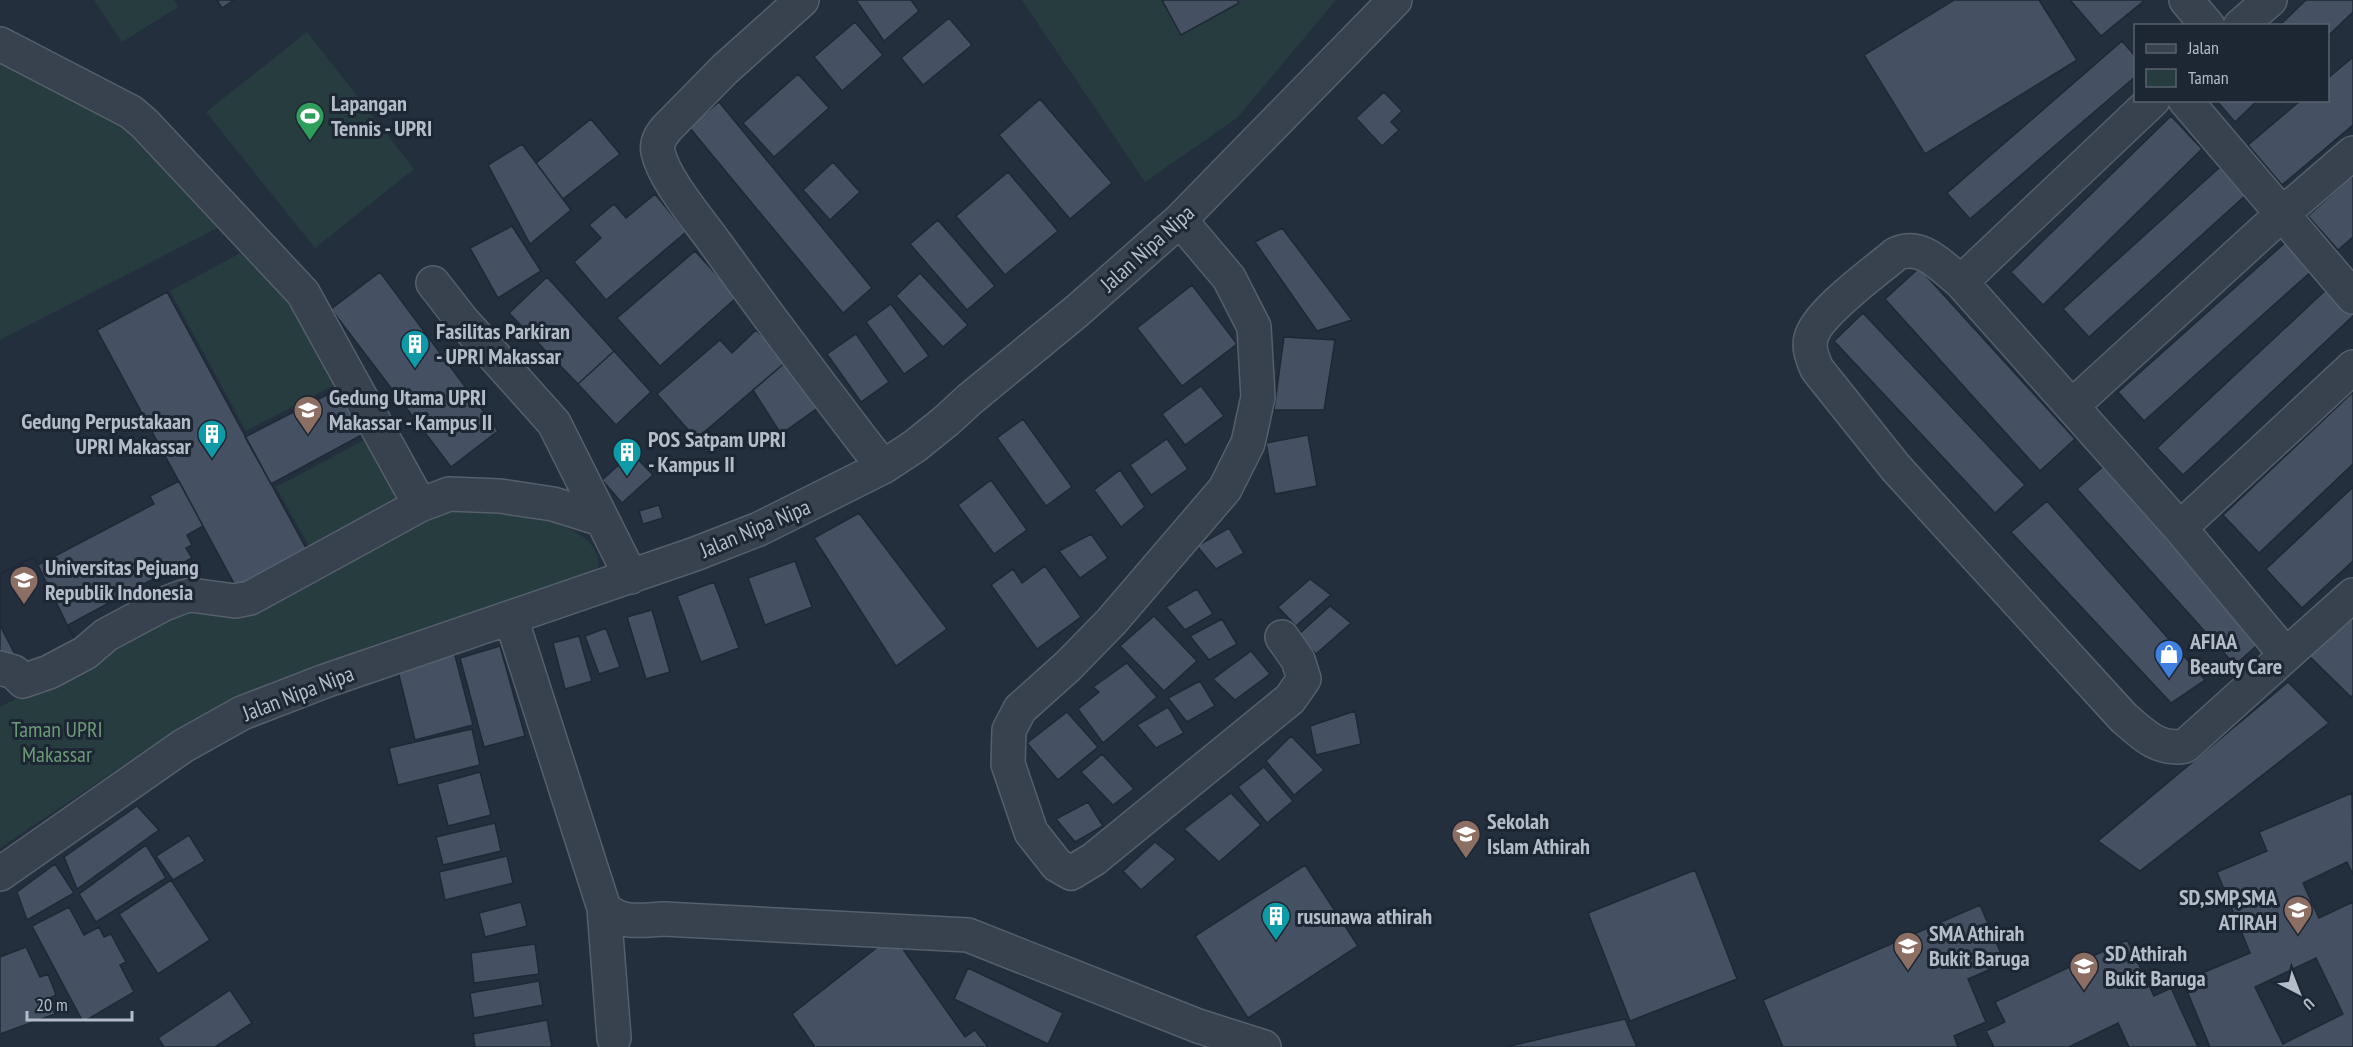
<svg xmlns="http://www.w3.org/2000/svg" width="2353" height="1047" viewBox="0 0 2353 1047" font-family="'PT Sans Narrow',sans-serif">
	<style>
		.green { fill: #263c3f }
		.building { fill: #455162; stroke: #1f2835; stroke-width: 1.5; fill-rule: evenodd }
		.lines { fill: none; stroke-linecap: round; stroke-linejoin: round }
		.minor-casing { stroke: #565f6c; stroke-width: 36 }
		.minor { stroke: #38414e; stroke-width: 33 }
		.labels { text-anchor: middle; dominant-baseline: central; stroke-width: 6; stroke-linejoin: round; paint-order: stroke }
		.poi-label { font-size: 22px; font-weight: bold; fill: #b4bcc9; stroke: #1d2633; text-anchor: start }
		.street-label { font-size: 22px; fill: #b4bcc9; stroke: #1d2633 }
		.park-label { font-size: 22px; fill: #6b9a76; stroke: #1d2633 }
	</style>
	<rect width="100%" height="100%" fill="#242f3e"/>
	<!-- green -->
	<path class="green" d="M94 0H174L178 7 122 42Z
		M1022 0H1336L1237 118 1145 182Z
		M307 32 414 169 315 248 206 112Z
		M0 59 113 111 227 223 0 340Z
		M246 250 295 299 340 382 246 431 170 291Z
		M370 437 402 498 310 548 276 487Z
		M467 510C501 512 584 517 597 555 599 560 598 568 598 573L350 654 267 684 225 702 182 726 0 848V707L191 607 227 612 236 620 407 528 439 512Z"/>
	<!-- building -->
	<path class="building" d="M217 0H234L222 8Z
		M856 0H911L919 11 884 41Z
		M1162 0H1237L1239 3 1181 35Z
		M1954 0H2039L2077 60 1925 154 1864 55Z
		M2070 0H2145L2101 36Z
		M2306 0H2353V12L2328 36V26H2279Z
		M949 18 972 45 923 85 901 58Z
		M855 22 883 55 842 91 814 57Z
		M2122 41 2136 57V76L1970 219 1947 193Z
		M2353 57V125L2282 185 2248 145 2301 100H2328V78Z
		M798 74 829 108 774 157 743 123Z
		M1384 92 1402 111 1391 122 1399 130 1382 146 1356 118Z
		M1040 99 1112 183 1070 219 999 135Z
		M2216 100H2258L2235 122Z
		M719 102 872 288 843 313 689 127Z
		M2171 116 2202 149 2043 305 2011 272Z
		M591 119 620 154 563 199 536 163Z
		M522 144 571 210 530 244 488 165Z
		M833 162 860 192 830 220 803 190Z
		M2220 167 2246 195 2089 337 2063 309Z
		M1008 172 1058 231 1005 275 956 216Z
		M2353 175V237L2338 250 2308 216Z
		M655 194 686 232 606 300 574 262 601 238 589 225 614 204 626 218Z
		M938 220 995 286 967 310 910 244Z
		M512 226 541 271 498 298 470 248Z
		M1282 228 1352 320 1317 331 1255 242Z
		M2287 241 2313 270 2144 421 2118 392Z
		M695 251 737 297 660 366 617 318Z
		M1919 268 2075 439 2040 471 1885 299Z
		M380 272 498 431 451 467 331 309Z
		M920 273 968 325 943 347 896 296Z
		M547 277 614 351 578 384 509 313Z
		M1192 285 1237 344 1182 386 1137 328Z
		M2330 286 2353 311V316L2183 475 2157 448Z
		M167 292 307 550 236 587 97 330Z
		M891 304 929 356 904 374 866 322Z
		M1863 313 2025 485 1995 513 1834 341Z
		M756 330 787 361 696 439 657 394 720 340 732 353Z
		M856 334 889 382 861 402 827 354Z
		M1284 337 1335 340 1324 410H1274Z
		M614 351 651 392 616 425 578 384Z
		M787 361 822 405 781 434 753 390Z
		M346 385 371 430 271 484 245 437Z
		M1201 386 1224 416 1185 445 1162 414Z
		M2353 392V464L2259 553 2223 515Z
		M1023 419 1072 487 1046 506 997 438Z
		M1308 435 1317 486 1275 494 1266 443Z
		M1167 439 1188 469 1151 495 1130 465Z
		M632 453 653 475 622 503 602 480Z
		M2106 464 2263 640 2235 665 2077 489Z
		M1120 470 1145 507 1121 527 1094 490Z
		M991 480 1027 530 994 554 958 505Z
		M179 481 203 526 187 535 192 545 186 548 192 558 68 625 79 649 26 676 14 653 0 660V574L34 557 38 565 154 504 150 496Z
		M2353 487V561L2302 608 2266 569Z
		M2047 501 2205 680 2171 703 2011 532Z
		M659 505 663 518 643 524 639 511Z
		M859 513 947 629 896 666 814 538Z
		M1229 528 1244 553 1216 569 1197 546Z
		M1091 534 1108 558 1080 578 1059 551Z
		M34 557 79 649 26 676 0 625V574Z
		M795 561 812 607 765 625 748 578Z
		M1045 566 1081 617 1037 649 991 585 1013 569 1022 583Z
		M1310 579 1331 595 1296 626 1278 607Z
		M714 582 739 648 701 662 677 596Z
		M1197 589 1213 614 1185 630 1166 607Z
		M2353 604V695L2351 697 2304 651Z
		M1330 606 1351 623 1316 654 1298 635Z
		M652 610 670 672 646 679 627 617Z
		M1154 616 1197 661 1164 691 1120 646Z
		M1222 619 1237 644 1209 660 1190 636Z
		M606 628 620 667 599 674 585 636Z
		M579 636 592 681 565 689 553 643Z
		M500 646 525 736 484 747 460 658Z
		M453 648 473 725 415 740 396 663Z
		M1251 651 1270 674 1235 700 1213 679Z
		M1127 663 1157 697 1103 743 1078 709 1099 692 1093 687Z
		M1200 681 1215 706 1187 722 1168 698Z
		M2288 682 2329 723 2140 871 2098 841Z
		M1168 707 1184 733 1156 748 1137 725Z
		M1355 711 1361 744 1316 755 1310 726Z
		M1067 712 1098 747 1058 780 1027 743Z
		M472 729 480 765 398 785 389 748Z
		M1291 736 1324 770 1294 795 1266 761Z
		M1102 754 1134 789 1113 805 1081 772Z
		M1264 767 1293 801 1267 823 1238 787Z
		M480 772 491 815 448 826 437 784Z
		M1231 793 1261 825 1219 862 1184 829Z
		M2352 793 2353 875 2347 862 2303 883 2319 918 2353 902V1047H2210L2183 981 2250 953 2217 872 2267 851 2259 832ZM2316 958 2343 1014 2283 1044 2255 987Z
		M1088 802 1103 826 1075 842 1056 819Z
		M137 806 159 830 77 889 64 857Z
		M495 823 501 851 443 865 436 837Z
		M189 835 205 861 173 880 156 856Z
		M1155 842 1176 859 1141 890 1123 871Z
		M146 845 166 878 96 922 79 894Z
		M507 856 513 883 445 900 439 872Z
		M55 864 74 893 27 920 17 892Z
		M1305 865 1358 946 1248 1018 1195 936Z
		M1695 870 1737 979 1630 1021 1588 913Z
		M171 880 210 940 158 974 119 914Z
		M521 902 527 926 485 937 479 913Z
		M1980 905 2005 963 1968 979 1986 1022 1954 1036 1958 1047H1783L1763 1000Z
		M69 907 84 935 99 927 104 937 111 934 126 962 120 965 134 992 83 1022 32 926Z
		M893 935 965 1037 975 1030 988 1047H815L792 1014Z
		M2127 940 2154 996 2171 988 2198 1047H2129L2118 1023 2069 1047H1994L1986 1031 2005 1022 1995 1002Z
		M535 944 539 974 474 983 471 953Z
		M26 947 40 977 48 974 56 995 48 999 55 1014 0 1034V957Z
		M968 968 1063 1013 1048 1044 954 999Z
		M539 981 543 1005 474 1018 470 993Z
		M230 990 252 1023 215 1047H164L158 1038Z
		M1625 1019 1637 1047H1506Z
		M547 1020 552 1047H475L473 1034Z"/>
	<g class="lines">
		<!-- minor casing -->
		<g class="minor-casing">
			<path id="minor" d="M802 0 725 69 667 128C661 135 656 142 658 152 664 180 699 220 716 244 770 319 826 393 883 467
				M2186 0 2208 26
				M2240 26 2270 0
				M0 44 131 112 145 124 303 293 420 505
				M2185 100 2353 297
				M1180 220 1229 278 1254 327 1258 397 1248 443 1225 489 1111 622 1068 666 1020 709 1009 730 1008 764 1031 832 1057 865 1071 873 1094 859 1290 699 1304 679 1298 660 1282 637
				M1961 282 2153 100
				M433 283 461 319 554 423 631 577
				M2072 406 2281 215 2353 153
				M2180 528 2353 367
				M511 618 604 908C621 925 641 920 664 919L968 935 1198 1026 1264 1047
				M2286 655 2185 746C2159 751 2142 734 2123 717L1896 468 1817 369C1813 360 1808 348 1811 338 1817 313 1875 272 1896 254 1922 242 1942 267 1961 282L2180 528 2286 655 2353 595
				M0 668 14 672 23 681 49 672 85 653 106 635 164 604 182 597 191 595 235 601 250 598 420 505 449 494 500 496 553 504 601 519
				M0 874 183 746 242 713 325 681 695 554 759 529 883 467 915 446 946 421 970 399 1077 311 1180 220 1395 0
				M604 908 614 1038"/>
		</g>
		<!-- minor -->
		<use href="#minor" class="minor"/>
	</g>
	<!-- icons -->
	<defs>
		<g id="stadium-pin" transform="scale(1.5)"><path d="M0 17L-7.5 6A9.5 9.5 0 1 1 7.5 6Z" fill="#2e9e5b" stroke="#1d2633"/><path d="M0-5a6.5 5 0 1 0 0 10a6.5 5 0 1 0 0-10ZM-3.5-1.8h7v3.6h-7Z" fill="#fff"/></g>
		<g id="building-pin" transform="scale(1.5)"><path d="M0 17L-7.5 6A9.5 9.5 0 1 1 7.5 6Z" fill="#0f9aa8" stroke="#1d2633"/><path d="M-4-6H4V6H1V3H-1V6H-4ZM-2.5-4.3h1.7v1.8h-1.7ZM.8-4.3h1.7v1.8H.8ZM-2.5-1h1.7V.8h-1.7ZM.8-1h1.7V.8H.8Z" fill="#fff"/></g>
		<g id="university-pin" transform="scale(1.5)"><path d="M0 17L-7.5 6A9.5 9.5 0 1 1 7.5 6Z" fill="#8d6e63" stroke="#1d2633"/><path d="M0-5L7-2L0 1L-7-2ZM-4 1L0 2.5L4 1V4Q0 6-4 4Z" fill="#fff"/></g>
		<g id="shop-pin" transform="scale(1.5)"><path d="M0 17L-7.5 6A9.5 9.5 0 1 1 7.5 6Z" fill="#3f7fe0" stroke="#1d2633"/><path d="M-5-2.5h2.3a2.7 3.5 0 0 1 5.4 0H5L5.5 6h-11ZM-1.5-2.5h3a1.5 2.3 0 0 0-3 0Z" fill="#fff"/></g>
		<g id="school-pin" transform="scale(1.5)"><path d="M0 17L-7.5 6A9.5 9.5 0 1 1 7.5 6Z" fill="#8d6e63" stroke="#1d2633"/><path d="M0-5L7-2L0 1L-7-2ZM-4 1L0 2.5L4 1V4Q0 6-4 4Z" fill="#fff"/></g>
	</defs>
	<g fill-rule="evenodd">
		<use href="#stadium-pin" x="310" y="116"/>
		<use href="#building-pin" x="415" y="344"/>
		<use href="#university-pin" x="308" y="410"/>
		<use href="#building-pin" x="212" y="434"/>
		<use href="#building-pin" x="627" y="452"/>
		<use href="#university-pin" x="24" y="580"/>
		<use href="#shop-pin" x="2169" y="654"/>
		<use href="#school-pin" x="1466" y="834"/>
		<use href="#school-pin" x="2298" y="910"/>
		<use href="#building-pin" x="1276" y="916"/>
		<use href="#school-pin" x="1908" y="946"/>
		<use href="#school-pin" x="2084" y="966"/>
	</g>
	<g class="labels">
		<!-- poi labels -->
		<g class="poi-label">
			<text x="331" y="103">Lapangan<tspan x="331" dy="25">Tennis - UPRI</tspan></text>
			<text x="436" y="331">Fasilitas Parkiran<tspan x="436" dy="25">- UPRI Makassar</tspan></text>
			<text x="329" y="397">Gedung Utama UPRI<tspan x="329" dy="25">Makassar - Kampus II</tspan></text>
			<text x="191" y="421" text-anchor="end">Gedung Perpustakaan<tspan x="191" dy="25">UPRI Makassar</tspan></text>
			<text x="648" y="439">POS Satpam UPRI<tspan x="648" dy="25">- Kampus II</tspan></text>
			<text x="45" y="567">Universitas Pejuang<tspan x="45" dy="25">Republik Indonesia</tspan></text>
			<text x="2190" y="641">AFIAA<tspan x="2190" dy="25">Beauty Care</tspan></text>
			<text x="1487" y="821">Sekolah<tspan x="1487" dy="25">Islam Athirah</tspan></text>
			<text x="2277" y="897" text-anchor="end">SD,SMP,SMA<tspan x="2277" dy="25">ATIRAH</tspan></text>
			<text x="1297" y="916">rusunawa athirah</text>
			<text x="1929" y="933">SMA Athirah<tspan x="1929" dy="25">Bukit Baruga</tspan></text>
			<text x="2105" y="953">SD Athirah<tspan x="2105" dy="25">Bukit Baruga</tspan></text>
		</g>
		<!-- street labels -->
		<g class="street-label">
			<text transform="translate(1147 248) rotate(-42)">Jalan Nipa Nipa</text>
			<text transform="translate(755 528) rotate(-23)">Jalan Nipa Nipa</text>
			<text transform="translate(298 693) rotate(-21)">Jalan Nipa Nipa</text>
		</g>
		<!-- park labels -->
		<g class="park-label">
			<text x="57" y="729">Taman UPRI<tspan x="57" dy="25">Makassar</tspan></text>
		</g>
	</g>
	<!-- legend -->
	<rect x="2134" y="24" width="195" height="78" fill="#1d2633" stroke="#59626f" stroke-width="1.5"/>
	<rect x="2146" y="44" width="30" height="9" fill="#38414e" stroke="#59626f" stroke-width="1.5"/>
	<text x="2188" y="54" font-size="18" fill="#b4bcc9">Jalan</text>
	<rect x="2146" y="69" width="30" height="18" fill="#263c3f" stroke="#59626f" stroke-width="1.5"/>
	<text x="2188" y="84" font-size="18" fill="#b4bcc9">Taman</text>
	<!-- north arrow -->
	<g transform="translate(2299 993) rotate(138)" stroke="#1d2633" stroke-width="4.5" paint-order="stroke">
	<path d="M0-4.5L10 22L0 15L-10 22Z" fill="#b4bcc9"/>
	<text y="-9" font-size="16" font-weight="bold" text-anchor="middle" fill="#b4bcc9">U</text>
	</g>
	<!-- scale -->
	<path d="M27 1011v9h105v-9" fill="none" stroke="#b4bcc9" stroke-width="3"/>
	<text x="36" y="1011" font-size="18" fill="#b4bcc9" stroke="#1d2633" stroke-width="4.5" paint-order="stroke">20 m</text>
</svg>
